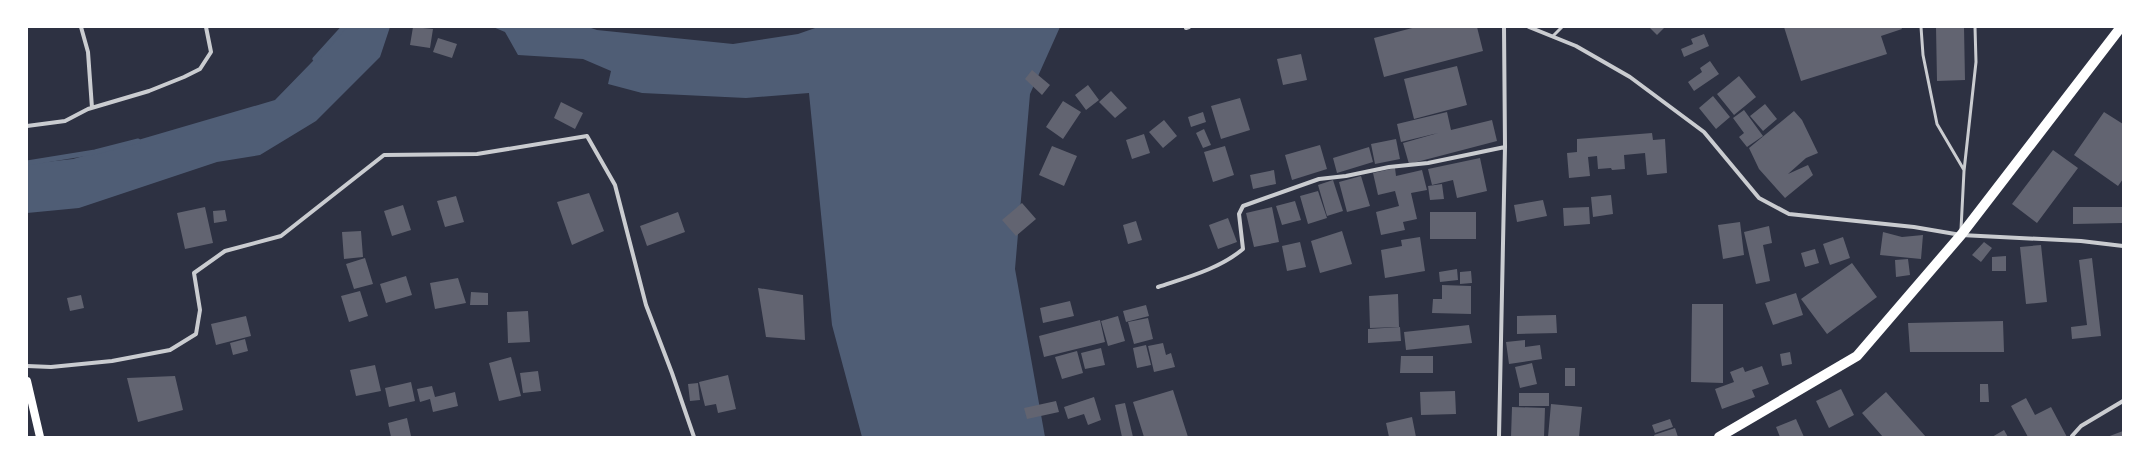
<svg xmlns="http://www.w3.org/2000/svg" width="2150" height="464" viewBox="0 0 2150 464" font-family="'Sofia Sans Condensed',sans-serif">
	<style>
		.water { fill: #4f5d75 }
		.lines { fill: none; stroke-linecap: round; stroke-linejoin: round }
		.stream { stroke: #4f5d75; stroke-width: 5 }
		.building { fill: #626471 }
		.service { stroke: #caccd0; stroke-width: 3 }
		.minor { stroke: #caccd0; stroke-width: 4 }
		.secondary { stroke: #fff; stroke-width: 8 }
		.primary { stroke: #fff; stroke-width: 10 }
	</style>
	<rect width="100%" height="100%" fill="#2d3142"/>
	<!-- water -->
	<path class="water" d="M346 27H390L380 57 316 121 260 155 217 162 79 208 27 213V164L73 159 275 100Z
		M493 27H588L597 30 733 44 798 34 818 27H1060L1030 94 1015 269 1045 437H862L832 325 809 93 746 98 642 93 608 84 611 71 583 59 518 55 505 32Z"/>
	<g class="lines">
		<!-- stream -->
		<path class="stream" d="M315 59 344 27
			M27 163 95 152 138 141"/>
	</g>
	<!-- building -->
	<path class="building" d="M413 27 433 29 430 48 410 45Z
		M1416 27H1477L1483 51 1384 77 1374 38Z
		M1649 27H1665L1657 35Z
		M1784 27H1901L1902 29 1881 36 1887 54 1801 81Z
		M1936 27H1964L1965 80 1937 81Z
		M1704 34 1709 46 1684 57 1681 49 1693 44 1691 39Z
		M438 38 457 44 452 58 433 52Z
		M1301 54 1307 80 1283 85 1277 59Z
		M1710 61 1719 74 1694 91 1688 82 1702 72 1700 68Z
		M1457 66 1467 105 1414 119 1404 79Z
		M1032 70 1050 85 1042 95 1025 79Z
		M1739 76 1756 97 1734 115 1717 94Z
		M1088 85 1099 100 1086 110 1075 95Z
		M1111 91 1127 108 1115 118 1099 102Z
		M1713 96 1730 117 1716 129 1699 108Z
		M1240 98 1250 130 1221 139 1211 106Z
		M1063 101 1081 112 1063 139 1046 127Z
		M561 102 583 113 575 129 554 118Z
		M1765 104 1777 119 1763 131 1750 116Z
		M1744 110 1763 136 1747 147 1739 137 1744 133 1733 118Z
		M1794 111 1802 120 1818 153 1806 158 1788 174 1808 165 1813 175 1785 198 1759 169 1749 148Z
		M1203 112 1206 122 1191 127 1188 117Z
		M1447 112 1451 130 1492 120 1497 141 1409 164 1403 143 1438 133 1401 142 1397 124Z
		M2104 112 2123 124V179L2118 186 2074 155Z
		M1164 120 1177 136 1163 148 1149 132Z
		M1204 129 1211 145 1203 148 1196 133Z
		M1652 133 1653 140 1665 139 1667 173 1647 175 1645 153 1624 155 1625 169 1612 170 1611 168 1598 169 1597 156 1588 157 1590 176 1569 178 1567 153 1577 152V139Z
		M1144 134 1150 153 1132 159 1126 140Z
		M1396 139 1400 159 1375 164 1371 144Z
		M1320 145 1327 169 1292 180 1285 155Z
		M1052 146 1077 156 1064 186 1039 175Z
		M1225 146 1234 175 1213 182 1204 152Z
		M1369 147 1373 162 1337 173 1333 158Z
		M2053 150 2078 168 2037 223 2012 204Z
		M1480 158 1487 191 1457 198 1453 180 1432 185 1428 169Z
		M1395 168 1396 176 1422 170 1427 190 1411 193 1417 219 1403 222 1405 230 1381 235 1376 212 1399 206 1395 191 1378 195 1373 173Z
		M1274 170 1276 184 1253 189 1250 175Z
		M1361 176 1370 206 1347 212 1339 182Z
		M1333 180 1343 211 1327 216 1318 185Z
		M1442 184 1444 199 1430 200 1428 186Z
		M1318 191 1327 218 1308 224 1300 196Z
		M589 193 604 231 572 245 557 202Z
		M1611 195 1613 214 1593 217 1591 197Z
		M456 196 464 222 445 227 437 201Z
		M1543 200 1547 216 1517 222 1514 205Z
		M1295 201 1301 220 1282 225 1276 206Z
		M1022 203 1036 219 1016 236 1002 220Z
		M403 205 411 230 392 236 384 211Z
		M205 207 213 243 185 249 177 213Z
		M1272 207 1279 242 1254 247 1246 213Z
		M1589 207 1590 224 1564 226 1563 208Z
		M2073 207H2123V223L2073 224Z
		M225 210 227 221 214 223 213 211Z
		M678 212 685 232 647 246 640 226Z
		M1430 212H1476V239H1430Z
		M1228 218 1237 242 1218 249 1209 225Z
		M1136 221 1142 240 1128 244 1123 225Z
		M1740 222 1744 255 1723 259 1718 225Z
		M1769 226 1772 243 1763 245 1770 281 1756 284 1744 232Z
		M361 231 363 257 344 259 342 232Z
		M1342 231 1352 264 1320 273 1311 241Z
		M1883 232 1902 237 1923 235 1921 259 1880 255Z
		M1420 237 1425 271 1385 278 1381 250 1402 246 1401 240Z
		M1843 237 1850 258 1830 265 1823 244Z
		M1300 242 1306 267 1287 271 1282 246Z
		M1984 242 1992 248 1981 262 1972 255Z
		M2041 245 2047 302 2026 304 2020 247Z
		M1815 249 1819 263 1805 267 1801 253Z
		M2006 256V271H1992V257Z
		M365 258 373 284 354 289 346 264Z
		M2092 258 2101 336 2072 339 2071 327 2087 325 2079 260Z
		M1908 259 1910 275 1896 277 1895 260Z
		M1852 263 1877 297 1827 334 1801 299Z
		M1457 269 1458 280 1440 282 1439 272Z
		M1471 271 1472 283 1460 284V272Z
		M406 276 412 295 386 303 380 284Z
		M458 278 466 303 435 309 430 283Z
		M1442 285 1471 286V314L1432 313 1433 299H1442Z
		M758 288 803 295 805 340 766 337Z
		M360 291 368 316 349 322 341 296Z
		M471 292 488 293V305H470Z
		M1796 293 1803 315 1773 325 1765 303Z
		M1398 294 1399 327 1370 328 1369 296Z
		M81 295 84 308 70 311 67 298Z
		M1070 301 1074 316 1043 323 1040 308Z
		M1692 304H1723V383L1691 382Z
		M1146 305 1149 316 1126 322 1123 311Z
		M528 311 530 342 508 343 507 312Z
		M1556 315 1557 333 1517 334V316Z
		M246 316 251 336 216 345 211 324Z
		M1118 316 1125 341 1108 346 1101 321Z
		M1148 318 1153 339 1134 344 1128 322Z
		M1100 320 1105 342 1044 357 1039 336Z
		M2003 321 2004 352H1910L1908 323Z
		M1469 325 1472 343 1406 350 1404 332Z
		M1400 327 1401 341 1368 343V329Z
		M245 339 248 351 233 355 230 343Z
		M1525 340V347L1540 345 1542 359 1509 364 1506 342Z
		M1163 343 1166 355 1171 353 1175 367 1154 372 1148 346Z
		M1146 345 1151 365 1137 368 1133 348Z
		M1101 348 1105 365 1085 369 1081 353Z
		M1077 351 1083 373 1062 379 1055 357Z
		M1790 352 1792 364 1782 366 1780 354Z
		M1401 356H1433V373H1400Z
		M511 357 521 396 499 401 489 363Z
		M1532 363 1537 384 1520 388 1515 367Z
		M375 365 381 391 356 396 350 370Z
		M1762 366 1769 384 1752 390 1755 397 1722 409 1715 389 1734 382 1730 372 1743 367 1745 372Z
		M1565 368H1575V386H1565Z
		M538 371 541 391 523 393 520 373Z
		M728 375 736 409 718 413 716 404 705 406 699 382Z
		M175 376 183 410 138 422 127 378Z
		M411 382 415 401 389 407 385 388Z
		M698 383 700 400 690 401 688 384Z
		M1980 384H1988L1989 402H1980Z
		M432 386 435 397 455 392 458 406 433 412 430 399 420 402 417 389Z
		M1841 389 1854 415 1829 428 1816 401Z
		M1173 390 1188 437H1144L1133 402Z
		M1455 391 1456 414 1421 415 1420 392Z
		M1886 392 1926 437H1883L1862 413Z
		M1519 393H1549V406H1519Z
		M1094 397 1101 420 1088 425 1084 414 1068 419 1064 407Z
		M2026 398 2035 415 2051 407 2067 437H2028L2011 406Z
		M1056 401 1059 412 1027 419 1024 408Z
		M1125 403 1133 437H1122L1115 405Z
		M1551 404 1582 407 1579 437H1548Z
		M1512 407 1545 408 1544 437H1511Z
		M1412 417 1416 437H1389L1386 423Z
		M407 418 411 436 391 437 388 423Z
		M1670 419 1673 427 1655 433 1652 425Z
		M1796 419 1804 437H1780L1776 427Z
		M1675 428 1678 437H1655L1654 435Z
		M2004 430 2008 437H1992Z
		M2123 431V437H2107Z"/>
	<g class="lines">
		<!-- service -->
		<path class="service" d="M1921 27 1923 55 1937 124 1964 170
			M1553 36 1562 27
			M1961 229 1964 171 1976 62 1975 27"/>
		<!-- minor -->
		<path class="minor" d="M81 27 88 52 92 108
			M1529 27 1576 46 1630 77 1704 132 1759 198 1789 214 1914 227 1961 235 2081 241 2123 246
			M1186 28 1189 27
			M27 126 65 121 88 109 149 91 184 77 200 69 211 52 206 27
			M1158 287C1188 277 1219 269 1243 249L1239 214 1243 206 1319 179 1346 176 1389 167 1428 163 1505 147
			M27 366 51 367 112 361 170 350 196 334 200 310 194 273 225 251 281 236 384 155 477 154 587 136 615 185 646 305 672 373 694 437
			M2072 436 2081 426 2123 401
			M1499 437 1505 147 1504 27"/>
		<!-- secondary -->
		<path class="secondary" d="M27 381 40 437"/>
		<!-- primary -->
		<path class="primary" d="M1719 437 1857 356 1961 235 2121 27"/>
	</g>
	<!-- border -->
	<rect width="2150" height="464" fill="none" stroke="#ffffff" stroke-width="56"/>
</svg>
